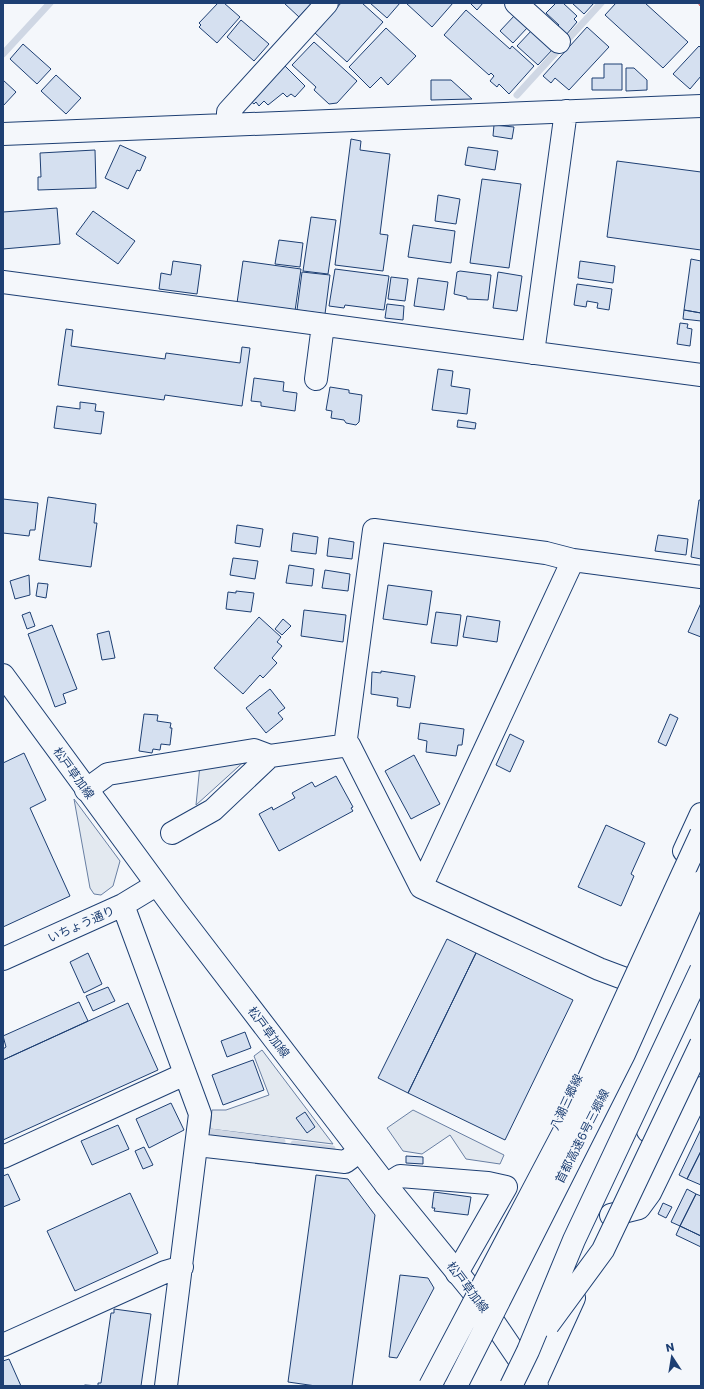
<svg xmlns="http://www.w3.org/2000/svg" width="704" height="1389" viewBox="0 0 704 1389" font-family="Poppins,'Noto Sans JP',sans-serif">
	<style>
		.green { fill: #e3e9f0; stroke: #687fa3 }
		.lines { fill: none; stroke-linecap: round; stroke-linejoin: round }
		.stream { stroke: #cfd7e4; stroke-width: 7 }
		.building { fill: #d5e0f0; stroke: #1d3f73 }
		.minor-casing { stroke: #1d3f73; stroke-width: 24 }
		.major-casing { stroke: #1d3f73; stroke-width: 24 }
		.minor { stroke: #f4f7fb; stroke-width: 22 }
		.major { stroke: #f4f7fb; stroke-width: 22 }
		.highway-bridge-casing { stroke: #1d3f73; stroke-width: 24; stroke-linecap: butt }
		.highway-bridge { stroke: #f4f7fb; stroke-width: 22 }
		.power { stroke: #c62828; stroke-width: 1; stroke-dasharray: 14 3 2 3; stroke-linecap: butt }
		.labels { text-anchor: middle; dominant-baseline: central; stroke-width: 3; stroke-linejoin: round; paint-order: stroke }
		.street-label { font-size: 12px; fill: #1d3f73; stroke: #f4f7fb }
	</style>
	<rect width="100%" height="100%" fill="#f4f7fb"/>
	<!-- green -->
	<path class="green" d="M248 758 196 805 200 765Z
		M74 799 120 861 113 886 101 895 94 894 90 888Z
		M262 1050 333 1144 210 1129 212 1110H226L269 1095 254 1056Z
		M413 1110 504 1155 500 1164 466 1159 450 1135 422 1154 403 1151 387 1128Z"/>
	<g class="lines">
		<!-- stream -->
		<path class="stream" d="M3 54 50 3
			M517 95 601 3
			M210 1132 282 1142
			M294 1144 332 1149"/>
	</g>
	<!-- building -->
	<path class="building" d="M218 3H224L240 17 217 43 199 27 201 25 199 23Z
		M284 3H312L299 17Z
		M341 3H362L383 22 347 62 315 33Z
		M370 3H400L387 18Z
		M406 3H453L432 27Z
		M470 3H483L477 10Z
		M556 3H563L577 16 574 19 577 22 566 35 557 27 559 25 546 13Z
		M572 3H594L584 14Z
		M616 3H645L688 42 663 68 605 15Z
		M466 10 510 49 512 46 534 66 509 94 499 84 497 87 490 81 494 76 491 73 489 75 444 35Z
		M515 15 528 27 513 43 500 31Z
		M241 20 269 44 254 61 227 37Z
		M587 27 609 47 569 90 555 78 551 83 543 76Z
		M386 28 416 56 388 85 381 77 370 88 349 67Z
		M532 30 553 49 538 65 517 46Z
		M314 42 357 81 337 103 329 104 314 90 316 87 292 65Z
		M23 44 51 69 37 84 10 59Z
		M699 46 701 48V76L690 89 673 74Z
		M604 64H622V90H592V78H604Z
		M284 65 305 86 295 97 291 94 287 97 283 93 268 105 264 101 259 106 256 102 254 104 249 100Z
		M626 68H634L647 80V90L626 91Z
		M56 75 81 98 66 114 41 91Z
		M3 80 16 92 3 106Z
		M431 80H451L472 99 431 100Z
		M494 125 514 127 512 139 493 136Z
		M351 139 361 141 360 150 390 154 380 234 388 235 383 271 335 265Z
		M120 145 146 157 140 171 137 170 128 189 105 178Z
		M468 147 498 151 495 170 465 165Z
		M95 150 96 188 38 190V177H41L40 153Z
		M617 161 701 172V250L607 237Z
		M482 179 521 184 509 268 470 263Z
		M438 195 460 199 456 224 435 221Z
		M57 208 60 244 3 249V212Z
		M93 211 135 241 118 264 76 234Z
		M311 217 336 220 328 274 303 271Z
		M413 225 455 231 451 263 408 257Z
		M279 240 303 243 300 267 275 264Z
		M691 259 701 261V313L684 310Z
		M173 261 201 265 197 294 159 289 161 273 171 275Z
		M243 261 301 269 295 311 237 303Z
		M580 261 615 266 613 283 578 278Z
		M335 269 389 276 384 310 345 305 344 308 329 306Z
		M460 271 491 275 488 300 467 299V297L454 294 457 272Z
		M302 272 330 275 325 314 297 310Z
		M498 272 522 276 517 311 493 308Z
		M391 277 408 279 405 301 388 299Z
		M418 278 448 282 444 310 414 306Z
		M577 284 612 289 609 310 597 308 598 303 587 301 586 307 574 305Z
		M387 304 404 306 403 320 385 318Z
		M684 310 701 313V321L683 319Z
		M680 323 688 324 687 328 692 329 690 346 677 344Z
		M66 329 73 330 71 346 165 359 166 353 240 363 242 347 250 348 242 406 165 395 164 400 58 385Z
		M438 369 453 371 451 386 470 389 467 414 432 410Z
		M254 378 284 382 283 391 297 393 295 411 261 406V402L251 401Z
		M330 387 349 390V393L362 395 359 422 356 425 346 423 344 420 331 418 332 411 326 410Z
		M80 402 96 404 95 411 104 412 101 434 54 428 57 406 80 409Z
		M458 420 476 423 475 429 457 427Z
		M48 497 96 504 94 523H97L91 567 39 560Z
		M3 499 38 503 35 530H30L29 536 3 533Z
		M699 500H701V559L691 557Z
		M237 525 263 529 260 547 235 543Z
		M293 533 318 537 316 554 291 551Z
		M658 535 688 539 686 555 655 551Z
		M329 538 354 542 352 559 327 556Z
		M233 558 258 561 255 579 230 575Z
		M289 565 314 569 312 586 286 583Z
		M325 570 350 574 348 591 322 588Z
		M29 575 30 595 15 599 10 581Z
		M38 583 48 584 46 598 36 596Z
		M388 585 432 591 427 625 383 619Z
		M236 591 254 593 251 612 226 609 228 592 236 593Z
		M701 603V637L688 632Z
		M304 610 346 615 343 642 301 636Z
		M30 612 35 626 27 629 22 615Z
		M436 612 461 615 457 646 431 643Z
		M467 616 500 621 497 642 463 637Z
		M259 617 281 637 277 642 282 646 272 658 277 663 263 678 260 675 243 694 214 668Z
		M283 619 291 626 282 635 275 629Z
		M52 625 77 689 63 694 66 703 55 707 28 634Z
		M109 631 115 658 102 660 97 634Z
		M381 671 415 676 410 708 397 706 398 698 371 694 372 672 381 673Z
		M270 689 285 708 278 713 283 719 266 733 246 708Z
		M144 714 158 715 157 721 171 723 170 728H172L170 745 161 744 160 750 153 749 152 753 139 751Z
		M670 714 678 718 666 746 658 742Z
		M420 723 464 729 462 745H458L456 756 426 752 427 741 418 739Z
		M510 734 524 741 510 772 496 765Z
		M24 753 46 800 30 808 70 896 3 927V763Z
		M414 755 440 804 411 819 385 771Z
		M336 776 353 807 351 808 353 811 279 851 259 814 272 807 273 810 295 798 292 793 312 782 315 787Z
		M606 825 645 843 631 874 634 876 621 906 578 887Z
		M447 939 476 953 408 1093 378 1078Z
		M88 953 102 984 84 993 70 962Z
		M476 953 573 1000 505 1140 408 1093Z
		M108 987 115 1001 93 1011 86 996Z
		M79 1002 88 1021 3 1060V1049L6 1047 3 1036Z
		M128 1003 158 1070 3 1140V1060Z
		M245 1032 251 1048 227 1057 221 1041Z
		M253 1060 264 1090 223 1105 212 1075Z
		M171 1103 184 1130 149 1148 136 1119Z
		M305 1112 315 1127 307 1133 296 1118Z
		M118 1125 129 1149 92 1165 81 1141Z
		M701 1129V1151L687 1179 679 1175Z
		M144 1147 153 1165 143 1169 135 1151Z
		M701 1151V1185L687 1179Z
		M406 1156 423 1157V1164L406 1163Z
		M8 1174 20 1200 3 1207V1176Z
		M316 1175 348 1179 375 1215 352 1386H316L288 1382Z
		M687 1189 696 1194 680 1226 671 1222Z
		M434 1192 471 1197 468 1215 434 1211 435 1208H432Z
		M130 1193 158 1253 75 1291 47 1231Z
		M696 1194 701 1196V1236L680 1226Z
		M663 1203 672 1207 666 1218 658 1214Z
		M680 1226 701 1236V1247L676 1235Z
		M400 1275 428 1278 434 1288 397 1358 389 1357Z
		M114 1309 151 1314 141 1386H83L85 1385 98 1386V1383H101L111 1313H114Z
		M9 1359 21 1386H3V1361Z"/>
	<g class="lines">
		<!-- minor casing -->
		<g class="minor-casing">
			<path id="minor" d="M516 3 559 42
				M228 124V112L327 3
				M3 134 701 106
				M3 282 701 375
				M533 353 566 111
				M316 379 323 325
				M345 746 374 530 546 553 573 560
				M86 790 108 774 254 750 270 756
				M172 833 213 810 270 756 349 745 421 887 599 969 623 978
				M421 887 573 560 701 577
				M123 905 200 1114 166 1386
				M3 959 123 905 156 885
				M197 1145 345 1162 360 1151
				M3 1157 185 1074
				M386 1185 400 1176 488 1183 506 1187 457 1273
				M3 1345 165 1272 182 1267"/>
		</g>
		<!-- major casing -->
		<g class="major-casing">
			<path id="major" d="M3 675 174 908 386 1185 474 1293 537 1386
				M684 851 701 814
				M648 1131 701 1012
				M611 1215 639 1208 650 1193 701 1088
				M534 1386 574 1298"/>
		</g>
		<!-- minor -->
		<use href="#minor" class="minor"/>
		<!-- major -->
		<use href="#major" class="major"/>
		<!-- highway-bridge casing -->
		<g class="highway-bridge-casing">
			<path id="highway-bridge" d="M548 1325 603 1250 701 1044
				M430 1386 568 1124 701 834
				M456 1386 624 1054 701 882
				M511 1386 528 1351 574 1240 701 970"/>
		</g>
		<!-- highway-bridge -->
		<use href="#highway-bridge" class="highway-bridge"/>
		<!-- power -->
		<path class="power" d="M698 3 701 7"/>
	</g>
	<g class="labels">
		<!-- street labels -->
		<g class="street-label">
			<text transform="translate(74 773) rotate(54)">松戸草加線</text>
			<text transform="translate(81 924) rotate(-24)">いちょう通り</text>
			<text transform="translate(269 1032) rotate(53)">松戸草加線</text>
			<text transform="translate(566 1102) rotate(-65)">八潮三郷線</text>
			<text transform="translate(582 1136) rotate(-63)">首都高速6号三郷線</text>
			<text transform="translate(468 1287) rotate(53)">松戸草加線</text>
		</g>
	</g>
	<!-- border -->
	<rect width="704" height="1389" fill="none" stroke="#1d3f73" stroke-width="8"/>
	<!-- north arrow -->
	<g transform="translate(672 1357) rotate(348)" stroke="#f4f7fb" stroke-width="3" paint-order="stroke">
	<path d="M0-3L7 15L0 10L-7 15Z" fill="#1d3f73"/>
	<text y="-6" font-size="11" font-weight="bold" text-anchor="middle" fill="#1d3f73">N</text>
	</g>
</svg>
